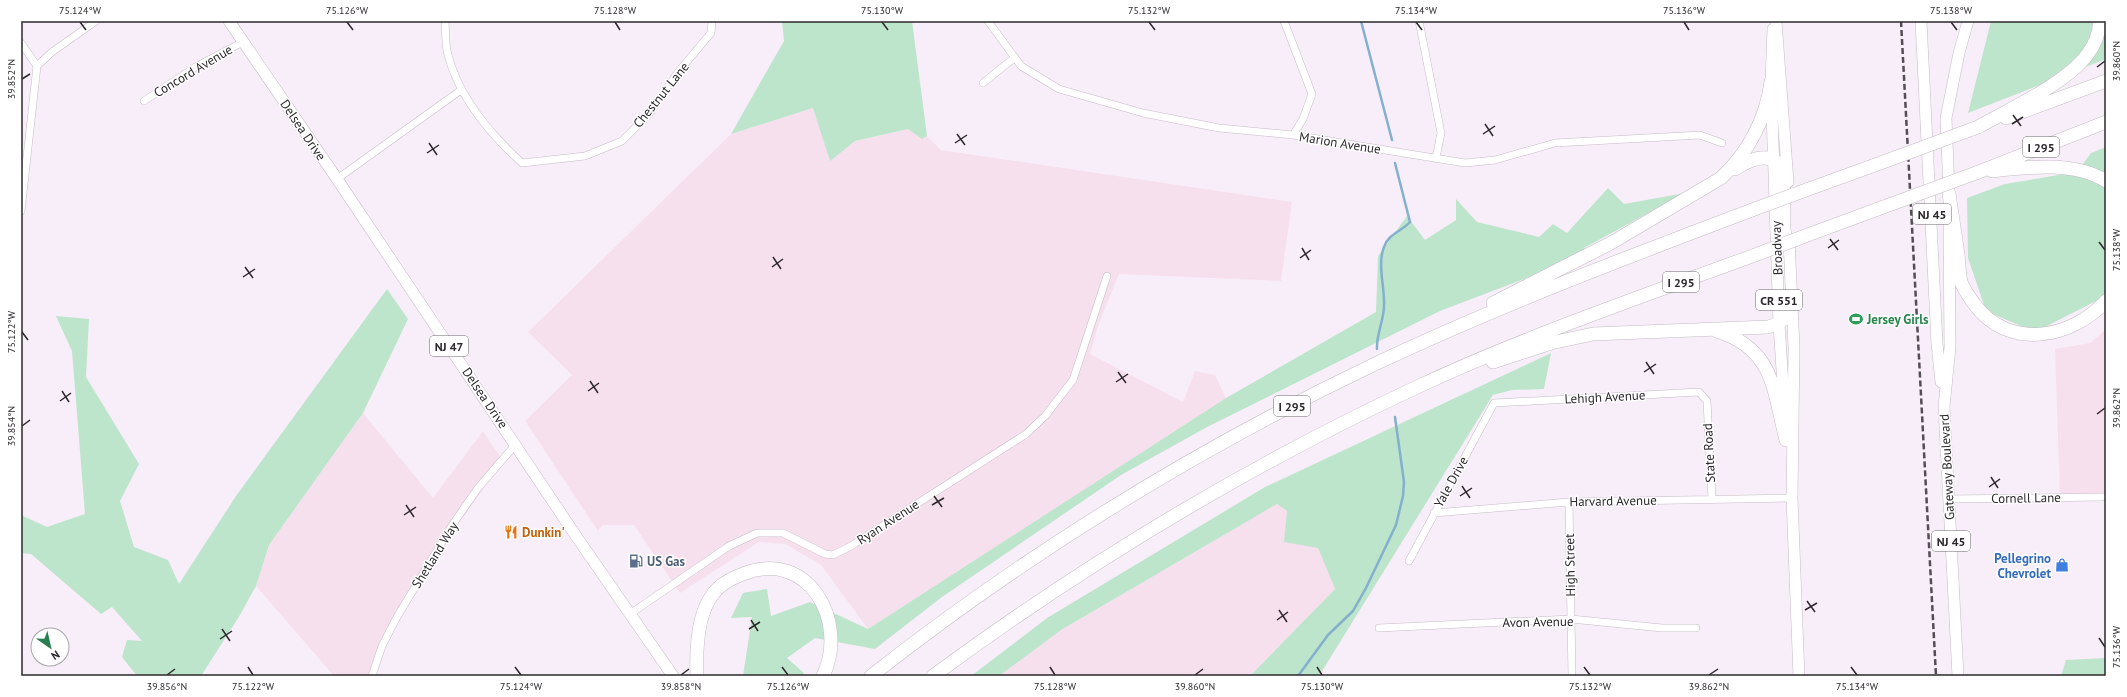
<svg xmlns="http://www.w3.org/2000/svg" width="2127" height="697" viewBox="0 0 2127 697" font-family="'PT Sans',sans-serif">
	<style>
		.industrial { fill: #f7e0ed }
		.green { fill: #bde5cb }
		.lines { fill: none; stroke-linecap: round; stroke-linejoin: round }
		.stream { stroke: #84b0cd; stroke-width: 2.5 }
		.minor-casing { stroke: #c5bbc6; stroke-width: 8 }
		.primary-casing { stroke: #c5bbc6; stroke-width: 12 }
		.motorway-casing { stroke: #c5bbc6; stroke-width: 14 }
		.minor { stroke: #fff; stroke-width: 7 }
		.primary { stroke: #fff; stroke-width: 11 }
		.motorway { stroke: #fff; stroke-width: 13 }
		.rail { stroke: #534d54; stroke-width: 2.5; stroke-dasharray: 6 3; stroke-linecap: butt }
		.motorway-bridge-casing { stroke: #c5bbc6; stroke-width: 14; stroke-linecap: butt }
		.motorway-bridge { stroke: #fff; stroke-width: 13 }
		.ticks { fill: none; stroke: #2c282d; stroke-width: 1.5 }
		.labels { text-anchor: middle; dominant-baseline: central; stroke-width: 3; stroke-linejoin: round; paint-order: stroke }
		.shield { fill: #fff; stroke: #6b686c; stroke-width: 1 }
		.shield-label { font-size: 12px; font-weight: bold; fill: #2c282d }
		.street-label { font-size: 13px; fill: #2c282d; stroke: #fff }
		.leisure-label { font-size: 13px; font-weight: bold; fill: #27864d; stroke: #fff; text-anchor: start }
		.food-label { font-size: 13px; font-weight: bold; fill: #c56008; stroke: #fff; text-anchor: start }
		.shop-label { font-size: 13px; font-weight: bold; fill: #366cbe; stroke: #fff; text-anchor: end }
		.service-label { font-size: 13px; font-weight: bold; fill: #4e5e75; stroke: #fff; text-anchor: start }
		.neatline { fill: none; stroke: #2c282d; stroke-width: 1.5 }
		.ticks-label { font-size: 10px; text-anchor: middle; fill: #2c282d }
	</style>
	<rect width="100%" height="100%" fill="#f8eef9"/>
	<!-- industrial -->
	<path class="industrial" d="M814 108 830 160 855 141 908 129 922 139 927 136 941 150 1292 202 1281 281 1119 274 1098 326 1090 354 1183 402 1195 371 1215 375 1226 398 868 629 821 565 785 544 759 542 680 593 634 525H603L598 531 525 421 572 375 528 332 731 134Z
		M2106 329V501L2060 499 2055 349 2090 343Z
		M363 413 433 498 483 431 503 461 404 601 369 676H334L256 586 269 545Z
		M1277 504 1287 511 1318 548 1335 589 1250 676H999L1061 630Z"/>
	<!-- green -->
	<path class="green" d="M782 21H912L927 136 922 139 908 129 855 141 830 161 813 108 731 134 784 41Z
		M1991 21H2106V59L1968 113Z
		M2106 147V296L2035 332 1986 311 1968 258 1967 198 2005 184 2077 172 2091 153Z
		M1608 188 1624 204 1685 193 1584 248 1592 253 1440 311 1207 427 1121 475 942 597 875 649 815 638 787 658 804 673 803 676H743L752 617 731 618 743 593 767 589 771 616 810 602 868 629 1226 398 1376 312 1378 256 1407 216 1425 240 1456 220V199L1477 222 1539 237 1553 224 1567 233Z
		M387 289 408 319 363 413 269 545 256 586 240 615 201 676H137L122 657 127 640 142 641 112 607 101 614 31 554 21 553V515L47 527 85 514 72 351 56 316 89 319 86 377 139 464 120 501 134 547 168 560 179 584 236 496Z
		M1551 353 1544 389 1512 390 1493 395 1319 676H1250L1335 589 1318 548 1284 542 1287 511 1277 504 1061 630 999 676H971L1047 618 1265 487Z
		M2106 658V676H2061L2066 660Z"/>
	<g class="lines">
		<!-- stream -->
		<path class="stream" d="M1361 21 1392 140
			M1377 349C1376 335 1384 320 1384 306 1385 287 1377 265 1384 247 1388 234 1402 231 1410 222L1395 163
			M1298 676 1328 635 1353 611 1366 588 1396 525 1403 496 1404 482 1395 417"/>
		<!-- minor casing -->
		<g class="minor-casing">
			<path id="minor" d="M445 21C446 32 445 45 448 55 459 97 490 134 522 163L585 156 622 141 649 114 679 71 711 33 712 21
				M988 21 1021 66 1059 89 1143 113 1219 128 1293 135 1465 163 1495 160 1555 143 1700 135 1722 143
				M1284 21 1312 94 1303 119 1293 135
				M1419 21 1441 133 1436 158
				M21 43 37 66 21 211
				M37 66 52 52 96 21
				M983 83 1014 58
				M144 101 197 66 243 42
				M337 179 461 90
				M1949 499 2102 497
				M1569 502 1572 676
				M1434 513 1569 502 1792 498
				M1409 561 1494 403 1699 392 1707 401 1712 499
				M630 614 729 546 757 533H783L825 554 833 555 851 546 1026 434 1045 416 1073 380 1107 276
				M1379 628 1571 619 1662 628H1696
				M372 676 382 646 397 617 453 524 478 488 516 444"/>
		</g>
		<!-- primary casing -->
		<g class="primary-casing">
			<path id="primary" d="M229 21 337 179 576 536 673 676
				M1776 21 1788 182
				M1921 21 1937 344 1941 382
				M1773 29 1771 82 1779 324 1785 416
				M1949 190 1946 118 1959 53 1968 21
				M1949 221 1950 347 1944 407 1958 676
				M1789 241 1794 348 1792 498 1799 676"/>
		</g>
		<!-- motorway casing -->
		<g class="motorway-casing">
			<path id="motorway" d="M2006 118 2106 81
				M1978 127C2010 109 2065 84 2087 55 2095 45 2099 34 2100 21
				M1735 169C1747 161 1765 152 1778 163 1790 185 1777 224 1789 249
				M1992 171C2028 167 2074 161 2106 181
				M1976 173 2106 122
				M1806 190 1875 165
				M1949 194C1952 214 1955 234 1958 254 1959 263 1959 273 1961 282 1964 290 1970 298 1975 305 2009 350 2071 339 2106 301
				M1813 233 1878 209
				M1493 303 1611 243 1721 178C1748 153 1766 119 1771 82
				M1717 331C1774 349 1773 389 1786 440
				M1493 362 1551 343 1593 334 1768 327C1782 324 1787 317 1792 305
				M697 676C696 651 697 614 713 594 720 584 732 578 743 574 808 548 849 621 823 676
				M871 676C1026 554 1197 449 1375 364 1498 306 1625 258 1752 210
				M933 676C1085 564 1246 467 1417 387 1526 336 1641 297 1755 255"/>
		</g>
		<!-- minor -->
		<use href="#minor" class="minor"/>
		<!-- primary -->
		<use href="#primary" class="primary"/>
		<!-- motorway -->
		<use href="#motorway" class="motorway"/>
		<!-- rail -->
		<path class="rail" d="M1901 21 1936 676"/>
		<!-- motorway-bridge casing -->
		<g class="motorway-bridge-casing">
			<path id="motorway-bridge" d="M1875 165 1978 127
				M1878 209 1976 173
				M1752 210 1806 190
				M1755 255 1813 233"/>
		</g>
		<!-- motorway-bridge -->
		<use href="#motorway-bridge" class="motorway-bridge"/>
	</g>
	<!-- ticks -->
	<path class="ticks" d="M80 22 86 30M347 22 353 30M615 22 620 30M882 22 888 30M1149 22 1155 30M1416 22 1422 30M1684 22 1689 30M1951 22 1957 30M2097 67 2105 61M22 79 30 74M2013 115 2021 126M1485 124 1493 136M2012 124 2023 117M957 134 965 145M1483 134 1495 126M429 143 437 155M955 143 967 135M427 153 439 145M1830 239 1838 250M2099 242 2105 250M1302 248 1309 260M1828 248 1839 240M773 257 781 269M1300 258 1311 250M245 267 253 278M772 267 783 259M243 277 255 269M22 332 28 340M1646 362 1654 374M1118 372 1126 383M1644 372 1656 364M590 381 598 393M1116 382 1128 374M62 391 69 402M588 391 599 383M60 401 71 393M2097 414 2105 408M22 426 30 420M1991 477 1998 488M1462 486 1470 498M1989 487 2000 479M934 496 942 507M1460 496 1472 488M406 505 414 517M932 505 944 498M404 515 416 507M1807 601 1815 612M1279 610 1287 622M1805 610 1817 603M751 620 758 631M1277 620 1288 612M222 629 230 641M749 629 760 622M2099 638 2105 647M220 639 232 631M248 667 253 675M515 667 521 675M782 667 788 675M1050 667 1055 675M1317 667 1322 675M1584 667 1590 675M1851 667 1857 675M167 675 175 669M681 675 689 669M1195 675 1203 669M1709 675 1718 669"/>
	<!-- icons -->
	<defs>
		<g id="stadium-bare" transform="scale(1.08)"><path d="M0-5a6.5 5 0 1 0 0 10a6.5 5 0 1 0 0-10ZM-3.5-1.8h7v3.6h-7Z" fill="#2e9e5b" stroke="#fff" stroke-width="2.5" paint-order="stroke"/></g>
		<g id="restaurant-bare" transform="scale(1.08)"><path d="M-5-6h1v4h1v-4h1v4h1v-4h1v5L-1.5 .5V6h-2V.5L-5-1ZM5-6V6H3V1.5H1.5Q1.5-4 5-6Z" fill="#e8710a" stroke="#fff" stroke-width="2.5" paint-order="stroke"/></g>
		<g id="fuel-bare" transform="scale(1.08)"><path d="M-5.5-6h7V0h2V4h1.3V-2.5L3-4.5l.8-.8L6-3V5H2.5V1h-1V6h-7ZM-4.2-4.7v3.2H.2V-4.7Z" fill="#5c6f8a" stroke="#fff" stroke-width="2.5" paint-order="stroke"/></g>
		<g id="shop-bare" transform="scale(1.08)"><path d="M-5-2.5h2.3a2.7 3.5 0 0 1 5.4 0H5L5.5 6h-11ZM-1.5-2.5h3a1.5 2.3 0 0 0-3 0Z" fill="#3f7fe0" stroke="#fff" stroke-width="2.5" paint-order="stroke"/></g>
	</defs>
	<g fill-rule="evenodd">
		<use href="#stadium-bare" x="1856" y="319"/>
		<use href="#restaurant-bare" x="511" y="532"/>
		<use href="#fuel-bare" x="636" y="561"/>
		<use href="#shop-bare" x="2062" y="565"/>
	</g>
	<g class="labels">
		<!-- shield labels -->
		<g class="shield">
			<rect x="2023" y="137" width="36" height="20" rx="3"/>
			<rect x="1913" y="204" width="38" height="20" rx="3"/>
			<rect x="1663" y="272" width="36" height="20" rx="3"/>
			<rect x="1756" y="290" width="46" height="20" rx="3"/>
			<rect x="430" y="336" width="38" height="20" rx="3"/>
			<rect x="1274" y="396" width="36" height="20" rx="3"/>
			<rect x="1932" y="531" width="38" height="20" rx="3"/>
		</g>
		<g class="shield-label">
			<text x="2041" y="147">I 295</text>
			<text x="1932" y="214">NJ 45</text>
			<text x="1681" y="282">I 295</text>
			<text x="1779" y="300">CR 551</text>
			<text x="449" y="346">NJ 47</text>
			<text x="1292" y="406">I 295</text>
			<text x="1951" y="541">NJ 45</text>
		</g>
		<!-- street labels -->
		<g class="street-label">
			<text transform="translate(193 71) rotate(-31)">Concord Avenue</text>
			<text transform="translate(661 95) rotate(-51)">Chestnut Lane</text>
			<text transform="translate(303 130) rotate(56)">Delsea Drive</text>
			<text transform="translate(1340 143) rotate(9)">Marion Avenue</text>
			<text transform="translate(1777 248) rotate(-92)">Broadway</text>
			<text transform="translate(1605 397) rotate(-3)">Lehigh Avenue</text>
			<text transform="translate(485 398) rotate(56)">Delsea Drive</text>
			<text transform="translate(1709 453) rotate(-93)">State Road</text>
			<text transform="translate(1947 467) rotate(-93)">Gateway Boulevard</text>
			<text transform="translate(1451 482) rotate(-61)">Yale Drive</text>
			<text transform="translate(2026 498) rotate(-1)">Cornell Lane</text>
			<text transform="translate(1613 501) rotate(-1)">Harvard Avenue</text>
			<text transform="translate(888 522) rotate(-33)">Ryan Avenue</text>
			<text transform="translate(435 555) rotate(-58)">Shetland Way</text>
			<text transform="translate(1570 565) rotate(-91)">High Street</text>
			<text transform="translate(1538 622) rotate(-1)">Avon Avenue</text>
		</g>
		<!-- leisure labels -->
		<g class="leisure-label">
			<text x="1867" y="319">Jersey Girls</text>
		</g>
		<!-- food labels -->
		<g class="food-label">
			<text x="522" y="532">Dunkin'</text>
		</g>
		<!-- shop labels -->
		<g class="shop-label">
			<text x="2051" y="558">Pellegrino<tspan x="2051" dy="15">Chevrolet</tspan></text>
		</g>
		<!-- service labels -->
		<g class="service-label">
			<text x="647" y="561">US Gas</text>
		</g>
	</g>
	<!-- border -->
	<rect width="2127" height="697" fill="none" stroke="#ffffff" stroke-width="44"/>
	<!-- north arrow -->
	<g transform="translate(50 647) rotate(146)"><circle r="19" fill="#ffffff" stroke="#aba9ab"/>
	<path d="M0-3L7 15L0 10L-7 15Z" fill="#2b7e50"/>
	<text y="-6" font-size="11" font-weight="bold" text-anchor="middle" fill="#2c282d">N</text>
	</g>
	<rect x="22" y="22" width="2083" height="653" class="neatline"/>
	<g class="ticks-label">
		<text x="80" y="14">75.124°W</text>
		<text x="347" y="14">75.126°W</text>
		<text x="615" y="14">75.128°W</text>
		<text x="882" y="14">75.130°W</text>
		<text x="1149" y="14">75.132°W</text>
		<text x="1416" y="14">75.134°W</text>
		<text x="1684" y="14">75.136°W</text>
		<text x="1951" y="14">75.138°W</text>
		<text transform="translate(2116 61) rotate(-90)" y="4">39.860°N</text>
		<text transform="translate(11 79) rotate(-90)" y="4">39.852°N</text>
		<text transform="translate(2116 250) rotate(-90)" y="4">75.138°W</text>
		<text transform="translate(11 332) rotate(-90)" y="4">75.122°W</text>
		<text transform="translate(2116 408) rotate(-90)" y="4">39.862°N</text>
		<text transform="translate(11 426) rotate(-90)" y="4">39.854°N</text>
		<text transform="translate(2116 647) rotate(-90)" y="4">75.136°W</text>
		<text x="167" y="690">39.856°N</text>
		<text x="253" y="690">75.122°W</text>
		<text x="521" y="690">75.124°W</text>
		<text x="681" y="690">39.858°N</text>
		<text x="788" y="690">75.126°W</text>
		<text x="1055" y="690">75.128°W</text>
		<text x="1195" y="690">39.860°N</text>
		<text x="1322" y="690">75.130°W</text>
		<text x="1590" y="690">75.132°W</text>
		<text x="1709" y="690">39.862°N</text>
		<text x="1857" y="690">75.134°W</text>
	</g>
</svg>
